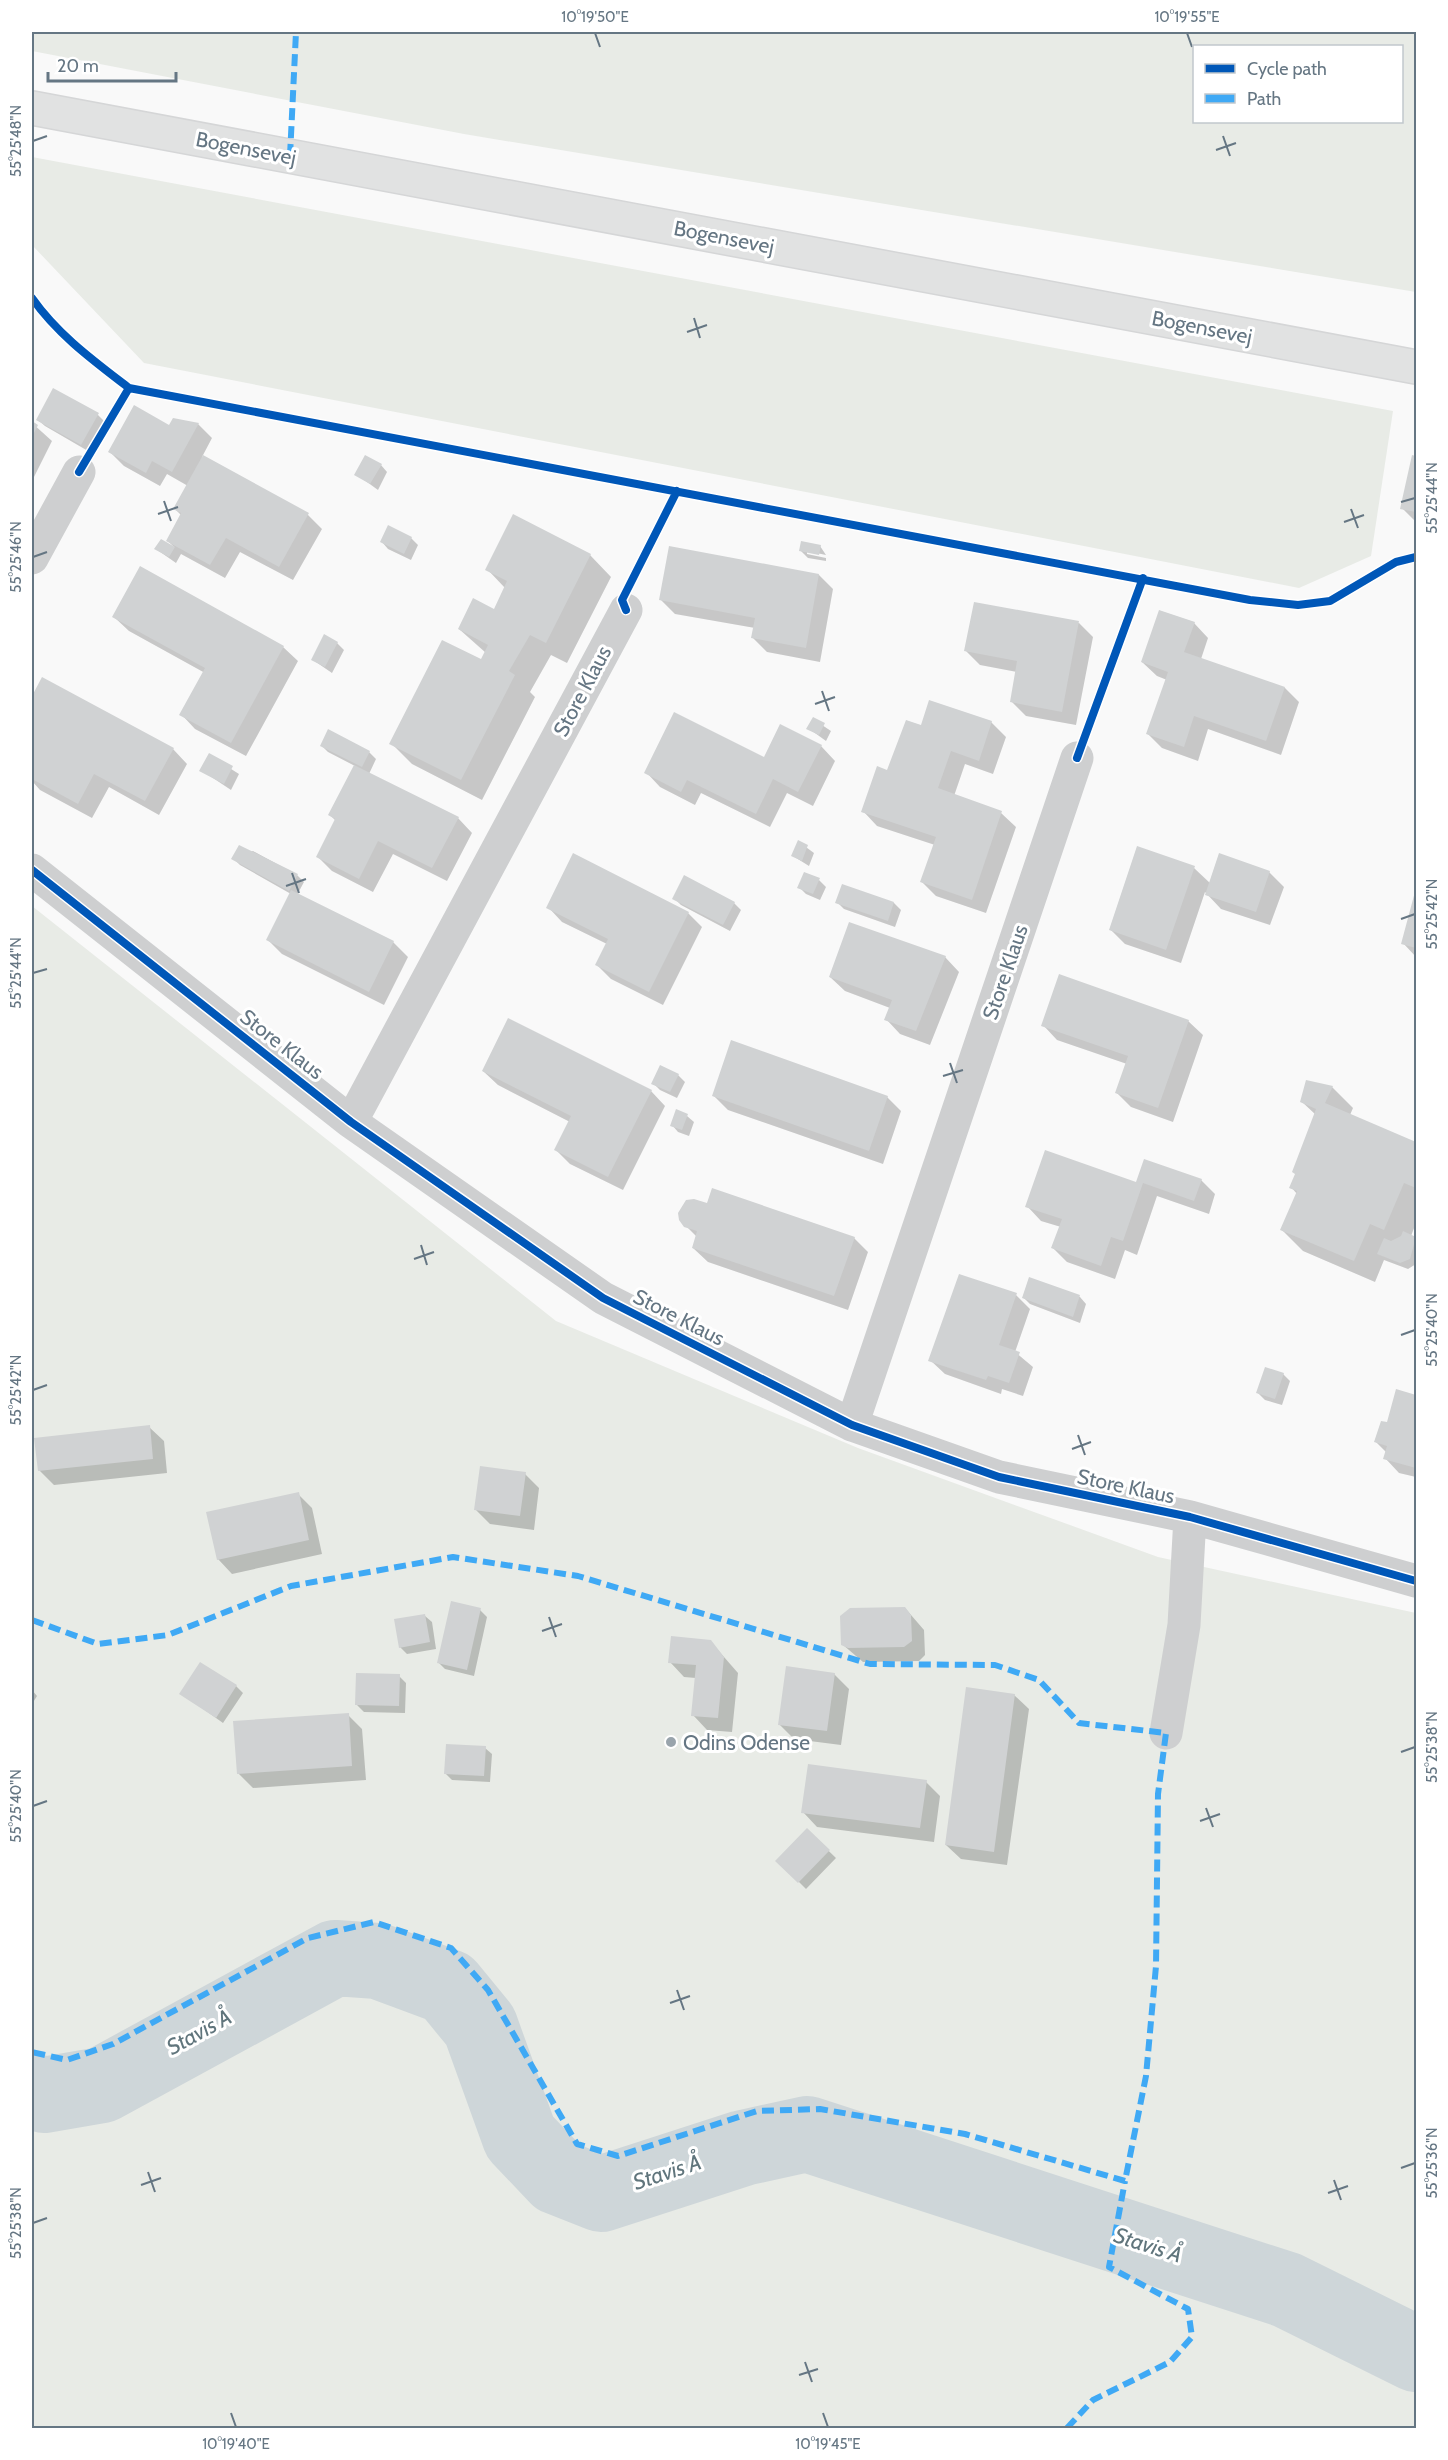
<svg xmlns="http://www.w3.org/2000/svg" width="1448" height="2460" viewBox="0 0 1448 2460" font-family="Cabin,sans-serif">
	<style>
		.green { fill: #e8ebe6; fill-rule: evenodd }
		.shadow { fill: #0003 }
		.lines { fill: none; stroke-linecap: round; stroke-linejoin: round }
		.river { stroke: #ced6d9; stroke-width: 76 }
		.building { fill: #d0d2d3 }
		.secondary-casing { stroke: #d5d6d7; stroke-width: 36 }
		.minor { stroke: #cecfd0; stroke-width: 33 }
		.secondary { stroke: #e1e2e2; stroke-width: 33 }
		.quiet { stroke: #3fa9f5; stroke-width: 6; stroke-dasharray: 12 6; stroke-linecap: butt }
		.cycleway-casing { stroke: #fff; stroke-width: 11 }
		.cycleway { stroke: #0057b8; stroke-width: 8 }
		.ticks { fill: none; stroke: #657683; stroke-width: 2 }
		.poi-dot { fill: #99a4ac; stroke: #fff; stroke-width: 2 }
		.labels { text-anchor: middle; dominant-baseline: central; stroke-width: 6; stroke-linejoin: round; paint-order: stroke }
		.street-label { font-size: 21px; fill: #657683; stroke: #fff }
		.poi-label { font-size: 21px; fill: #657683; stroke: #fff; text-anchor: start }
		.water-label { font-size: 22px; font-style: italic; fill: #60757c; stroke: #fff }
		.neatline { fill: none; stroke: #657683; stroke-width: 2 }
		.ticks-label { font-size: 15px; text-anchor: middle; fill: #657683 }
	</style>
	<rect width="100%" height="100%" fill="#f9f9f9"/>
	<!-- green -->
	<path class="green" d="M32 32H1416V292L464 134 32 51ZM1194 46H1402V122H1194Z
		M32 157 1393 411 1371 556 1299 588 144 363 32 245Z
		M32 906 556 1321 858 1448 1158 1557 1416 1613V2428H32Z"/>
	<!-- shadow -->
	<path class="shadow" d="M98 415 104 421 88 451 45 426 38 420Z
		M174 419 198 424 212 438 202 457 308 515 322 529 293 580 240 552 225 578 181 554 176 563 156 549 174 547 168 541 181 515 175 509 188 486 167 474 160 486 124 466 110 452 170 427Z
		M32 423 52 441 32 481Z
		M1413 457 1416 458V522L1402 508Z
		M381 465 387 472 378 490 356 474Z
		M411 538 418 545 411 560 388 549 382 542Z
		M820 546 826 555 807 551V554L826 558V561L808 558 801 551Z
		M590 555 611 577 567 663 551 655 530 692 535 697 482 800 412 764 391 743 482 661 486 653 459 629 494 611 505 588 487 569Z
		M819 575 833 589 820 662 767 652 753 638 755 628 675 614 661 600Z
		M114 617 283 647 298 661 246 756 195 729 181 714 205 673 129 631Z
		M1079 623 1093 637 1076 725 1026 716 1012 702 1017 672 980 665 966 651Z
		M1194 623 1208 638 1201 659 1285 688 1299 702 1281 755 1208 729 1198 761 1162 748 1148 734 1167 680 1157 676 1142 662Z
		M337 643 344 650 332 673 313 660Z
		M43 679 173 749 187 764 159 815 109 787 92 818 40 790 32 781V700Z
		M813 719 831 731 826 741 808 728Z
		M991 722 1006 737 993 774 965 764 954 796 1001 813 1016 827 986 913 936 896 922 882 935 845 877 826 863 811 921 727Z
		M321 745 369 752 376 759 369 774 458 818 472 833 447 881 393 854 373 892 332 871 318 857 336 821 330 815 355 766 328 752Z
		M821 746 835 761 813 806 787 793 770 827 701 793 695 805 660 787 646 772 764 759Z
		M209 755 239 774 231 790 201 770Z
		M799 842 814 853 809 866 793 856Z
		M253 851 297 875 304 882 297 895 393 942 408 957 384 1005 282 954 268 940 291 894 240 865 233 858Z
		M1194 868 1211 884 1269 872 1284 887 1270 925 1221 909 1205 892 1181 963 1125 944 1110 929Z
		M819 880 826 887 820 900 806 894 799 887Z
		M1416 891V957L1403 943Z
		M674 898 734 903 741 910 730 931 681 905Z
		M837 902 894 903 901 910 895 927 844 909Z
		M548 907 688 913 702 927 663 1005 611 979 597 965 607 944 562 922Z
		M945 957 959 972 930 1045 900 1034 886 1019 890 1008 845 991 830 977Z
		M1188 1021 1203 1035 1173 1122 1131 1107 1117 1093 1127 1064 1057 1040 1043 1025Z
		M483 1071 651 1091 665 1106 623 1190 570 1164 556 1150 570 1122 498 1085Z
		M678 1075 685 1082 677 1098 660 1090 653 1083Z
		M1332 1087 1353 1108 1350 1115 1416 1143V1223L1411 1236 1416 1238V1264L1408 1269 1384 1260 1375 1282 1303 1251 1282 1230 1297 1194 1291 1187 1316 1115 1301 1101Z
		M713 1095 887 1097 901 1111 883 1164 728 1110Z
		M687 1116 694 1122 689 1136 678 1132 672 1125Z
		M1145 1161 1201 1180 1215 1194 1209 1214 1157 1196 1137 1255 1125 1250 1115 1279 1067 1262 1053 1248 1061 1227 1041 1221 1027 1206 1137 1184Z
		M687 1202 854 1238 868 1252 848 1310 708 1262 693 1248 697 1237 680 1220 682 1207Z
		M1030 1279 1080 1297 1086 1304 1080 1323 1030 1304 1023 1297Z
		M1016 1295 1030 1309 1015 1352 1033 1367 1023 1396 1002 1389 1001 1394 945 1374 930 1360Z
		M1283 1374 1290 1381 1282 1405 1265 1400 1258 1393Z
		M1397 1391 1416 1397V1477L1399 1473 1385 1458 1387 1453 1376 1442 1388 1424Z
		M149 1427 164 1441 167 1473 54 1485 39 1470Z
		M525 1474 539 1488 534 1530 490 1524 476 1510Z
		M298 1494 312 1508 322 1554 232 1574 218 1559Z
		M905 1608 924 1630 925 1655 919 1661 863 1662 842 1644Z
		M480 1610 487 1617 474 1676 445 1669 438 1662Z
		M425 1616 432 1622 436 1649 407 1654 400 1647Z
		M710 1641 738 1673 732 1732 707 1730 693 1715 696 1678 684 1677 670 1662Z
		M834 1674 849 1689 841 1745 794 1739 779 1724Z
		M399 1676 406 1683 405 1713 364 1712 357 1705Z
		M236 1686 243 1693 223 1723 181 1693Z
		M32 1690 37 1696 32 1704Z
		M1014 1695 1029 1709 1007 1865 961 1859 946 1845Z
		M348 1715 362 1729 366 1780 253 1788 238 1773Z
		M485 1748 492 1754 490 1782 452 1780 445 1773Z
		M926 1782 940 1796 934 1842 817 1827 803 1812Z
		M807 1830 836 1858 806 1889 778 1861Z"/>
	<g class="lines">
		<!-- river -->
		<path class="river" d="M32 2091 44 2095 102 2085 335 1958 378 1961 448 1987 480 2026 520 2137 558 2177 601 2194 743 2148 807 2134 1287 2290 1416 2354"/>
	</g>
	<!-- building -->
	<path class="building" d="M53 388 99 413 81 445 36 420Z
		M134 405 169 425 173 418 199 423 172 472 152 461 146 473 108 452Z
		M32 421 38 425 32 437Z
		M203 455 309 513 279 567 226 538 210 565 166 541 181 513 173 509Z
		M365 455 382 464 370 484 354 475Z
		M1412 455 1416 456V512L1400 509Z
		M513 514 591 554 546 643 530 635 509 671 515 675 461 780 389 744 442 640 481 659 488 645 458 629 473 598 494 609 507 581 485 570Z
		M388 525 412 537 404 554 380 542Z
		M161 539 175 547 169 557 154 549Z
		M801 541 821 545 819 555 799 551Z
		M669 546 819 574 806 648 751 638 755 618 659 600Z
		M140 566 284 646 231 743 179 715 205 668 112 617Z
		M974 602 1079 621 1062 712 1010 702 1017 661 964 651Z
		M1159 610 1195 622 1184 652 1285 687 1266 741 1194 716 1184 747 1146 734 1168 672 1141 662Z
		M324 634 338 642 325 667 311 660Z
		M42 677 174 748 145 801 94 774 78 804 32 779V696Z
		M929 700 992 721 979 761 951 751 938 788 1002 811 972 900 920 882 936 837 861 812 877 766 887 770 906 720 921 725Z
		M674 712 764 757 780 724 822 745 798 792 773 779 756 814 687 780 681 792 644 773Z
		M813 717 825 723 819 735 806 729Z
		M328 729 370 751 362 767 320 746Z
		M209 753 233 766 224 784 199 771Z
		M354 765 459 817 432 868 378 841 359 879 316 857 335 819 328 815Z
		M798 840 808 845 802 861 791 856Z
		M239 845 298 874 289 891 231 859Z
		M1137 846 1195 866 1166 950 1109 930Z
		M573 853 689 912 649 992 595 965 608 939 546 908Z
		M1219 853 1270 871 1256 912 1205 895Z
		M804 872 820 878 813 894 797 888Z
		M684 875 735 902 723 925 672 899Z
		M842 884 894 902 888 921 835 903Z
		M1416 888V948L1401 944Z
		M291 890 394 941 369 992 266 940Z
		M849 922 946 956 916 1031 884 1020 892 1000 829 977Z
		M1059 974 1189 1020 1158 1108 1115 1093 1128 1056 1041 1026Z
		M508 1018 652 1090 608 1177 554 1150 571 1116 482 1071Z
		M731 1040 888 1096 869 1151 712 1096Z
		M660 1065 679 1074 670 1092 651 1084Z
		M1306 1080 1333 1086 1325 1103 1416 1142V1188L1404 1183 1384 1230 1370 1224 1354 1261 1280 1230 1297 1191 1289 1188 1295 1174 1292 1172 1316 1109 1300 1102Z
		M676 1109 688 1114 682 1130 670 1126Z
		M1045 1150 1136 1182 1144 1159 1202 1179 1194 1201 1143 1183 1123 1241 1111 1237 1101 1266 1051 1248 1062 1219 1025 1207Z
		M712 1188 855 1237 834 1296 692 1248 697 1231 684 1227 679 1220 678 1213 686 1200 694 1199 707 1203Z
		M1403 1231 1416 1237 1410 1259 1400 1263 1377 1254 1384 1238 1391 1241 1401 1236Z
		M959 1274 1017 1293 999 1345 1020 1352 1009 1383 988 1376 986 1380 928 1361Z
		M1029 1277 1080 1295 1073 1317 1022 1298Z
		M1265 1367 1284 1373 1275 1399 1256 1393Z
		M1396 1389 1416 1395V1468L1383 1459 1387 1446 1374 1442 1381 1421 1387 1422Z
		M150 1425 153 1459 38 1471 34 1438Z
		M480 1466 526 1472 520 1516 474 1510Z
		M299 1492 309 1540 217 1560 206 1512Z
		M451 1601 481 1608 467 1670 437 1663Z
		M905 1607 911 1615 912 1641 904 1647 848 1648 841 1645 840 1616 850 1608Z
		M425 1614 430 1642 399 1648 394 1619Z
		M671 1636 711 1640 724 1657 718 1718 691 1716 696 1665 668 1663Z
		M200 1662 237 1685 216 1718 179 1694Z
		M786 1666 835 1673 827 1731 778 1725Z
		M356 1673 400 1674 399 1706 355 1705Z
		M966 1687 1015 1694 994 1852 945 1845Z
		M349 1713 352 1766 237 1774 233 1721Z
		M446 1744 486 1746 484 1776 444 1774Z
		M808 1764 927 1780 920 1828 801 1813Z
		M807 1828 830 1850 798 1883 775 1861Z"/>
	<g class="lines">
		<!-- secondary casing -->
		<g class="secondary-casing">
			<path id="secondary" d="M32 108 1416 367"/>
		</g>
		<!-- minor -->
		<path class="minor" d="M32 558 79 472
			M32 870 351 1122 603 1298 852 1425 999 1477 1190 1517 1416 1581
			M351 1122 626 610
			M852 1425 1077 758
			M1166 1733 1184 1625 1190 1517"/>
		<!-- secondary -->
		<use href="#secondary" class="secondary"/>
		<!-- quiet -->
		<path class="quiet" d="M290 156 296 32
			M32 1620 98 1644 168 1635 291 1586 453 1557 578 1576 870 1664 995 1665 1039 1680 1079 1723 1166 1733 1158 1794 1156 1966 1146 2076 1125 2181 965 2134 820 2109 757 2111 618 2156 577 2144 488 1990 451 1948 374 1922 308 1938 113 2044 67 2060 32 2052
			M1067 2428 1093 2400 1170 2362 1192 2337 1188 2309 1109 2267 1125 2181"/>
		<!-- cycleway casing -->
		<g class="cycleway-casing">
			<path id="cycleway" d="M32 298C58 335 94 361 129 388L1250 600 1298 605 1330 601 1396 562 1416 557
				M79 472 129 388
				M626 610 622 600 677 491
				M1077 758 1143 578
				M32 870 351 1122 603 1298 852 1425 999 1477 1190 1517 1416 1581"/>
		</g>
		<!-- cycleway -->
		<use href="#cycleway" class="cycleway"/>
	</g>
	<!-- ticks -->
	<path class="ticks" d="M595 33 600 47M1187 33 1192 47M1223 136 1230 156M33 141 47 136M1216 150 1236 143M694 318 700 338M687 332 707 325M164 501 171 521M1401 502 1415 498M1351 509 1358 528M158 514 178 507M1344 522 1364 515M33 557 47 552M822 691 829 711M815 704 835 697M292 873 299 893M286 886 306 879M1401 919 1415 914M33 973 47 969M950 1063 957 1083M943 1076 963 1070M421 1245 427 1265M414 1259 434 1252M1401 1335 1415 1330M33 1390 47 1385M1078 1435 1085 1455M1072 1449 1091 1442M549 1617 556 1637M542 1631 562 1624M1401 1752 1415 1747M33 1806 47 1801M1206 1808 1213 1827M1200 1821 1220 1814M677 1990 684 2010M670 2003 690 1996M1401 2168 1415 2163M148 2172 155 2192M1334 2180 1341 2200M141 2185 161 2178M1328 2193 1348 2186M33 2223 47 2218M805 2362 812 2382M799 2375 818 2369M231 2413 236 2427M823 2413 828 2427"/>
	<!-- markers -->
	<circle class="poi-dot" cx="671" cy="1742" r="6"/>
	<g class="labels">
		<!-- street labels -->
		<g class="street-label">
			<text transform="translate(246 148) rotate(11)">Bogensevej</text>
			<text transform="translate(724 237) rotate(11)">Bogensevej</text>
			<text transform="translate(1202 327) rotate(11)">Bogensevej</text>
			<text transform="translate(582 691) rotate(-62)">Store Klaus</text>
			<text transform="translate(1005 972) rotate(-71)">Store Klaus</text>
			<text transform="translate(282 1044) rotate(38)">Store Klaus</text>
			<text transform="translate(679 1317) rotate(27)">Store Klaus</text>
			<text transform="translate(1126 1486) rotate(12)">Store Klaus</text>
		</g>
		<!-- poi labels -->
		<g class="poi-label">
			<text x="683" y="1742">Odins Odense</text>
		</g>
		<!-- water labels -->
		<g class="water-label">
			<text transform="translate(199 2032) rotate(-29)">Stavis Å</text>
			<text transform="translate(667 2172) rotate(-18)">Stavis Å</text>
			<text transform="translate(1148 2245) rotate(18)">Stavis Å</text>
		</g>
	</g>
	<!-- border -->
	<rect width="1448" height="2460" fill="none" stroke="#ffffff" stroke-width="66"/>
	<!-- legend -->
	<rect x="1193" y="45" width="210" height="78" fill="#ffffff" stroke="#c1c8cd" stroke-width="1.5"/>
	<rect x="1205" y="64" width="30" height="9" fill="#0057b8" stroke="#c1c8cd" stroke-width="1.5"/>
	<text x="1247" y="75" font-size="18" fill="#657683">Cycle path</text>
	<rect x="1205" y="94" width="30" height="9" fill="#3fa9f5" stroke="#c1c8cd" stroke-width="1.5"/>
	<text x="1247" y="105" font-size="18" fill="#657683">Path</text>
	<!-- scale -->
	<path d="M48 72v9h128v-9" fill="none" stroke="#657683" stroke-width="3"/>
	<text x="57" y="72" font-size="18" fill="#657683" stroke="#ffffff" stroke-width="4.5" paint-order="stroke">20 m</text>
	<rect x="33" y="33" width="1382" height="2394" class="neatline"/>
	<g class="ticks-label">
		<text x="595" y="22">10°19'50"E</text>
		<text x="1187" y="22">10°19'55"E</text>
		<text transform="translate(16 141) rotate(-90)" y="5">55°25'48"N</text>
		<text transform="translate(1432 498) rotate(-90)" y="5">55°25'44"N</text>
		<text transform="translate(16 557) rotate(-90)" y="5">55°25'46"N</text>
		<text transform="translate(1432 914) rotate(-90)" y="5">55°25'42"N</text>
		<text transform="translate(16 973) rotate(-90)" y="5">55°25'44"N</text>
		<text transform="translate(1432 1330) rotate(-90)" y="5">55°25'40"N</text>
		<text transform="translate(16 1390) rotate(-90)" y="5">55°25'42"N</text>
		<text transform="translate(1432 1747) rotate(-90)" y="5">55°25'38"N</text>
		<text transform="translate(16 1806) rotate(-90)" y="5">55°25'40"N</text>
		<text transform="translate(1432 2163) rotate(-90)" y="5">55°25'36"N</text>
		<text transform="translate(16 2223) rotate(-90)" y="5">55°25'38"N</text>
		<text x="236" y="2449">10°19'40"E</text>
		<text x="828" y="2449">10°19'45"E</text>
	</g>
</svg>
